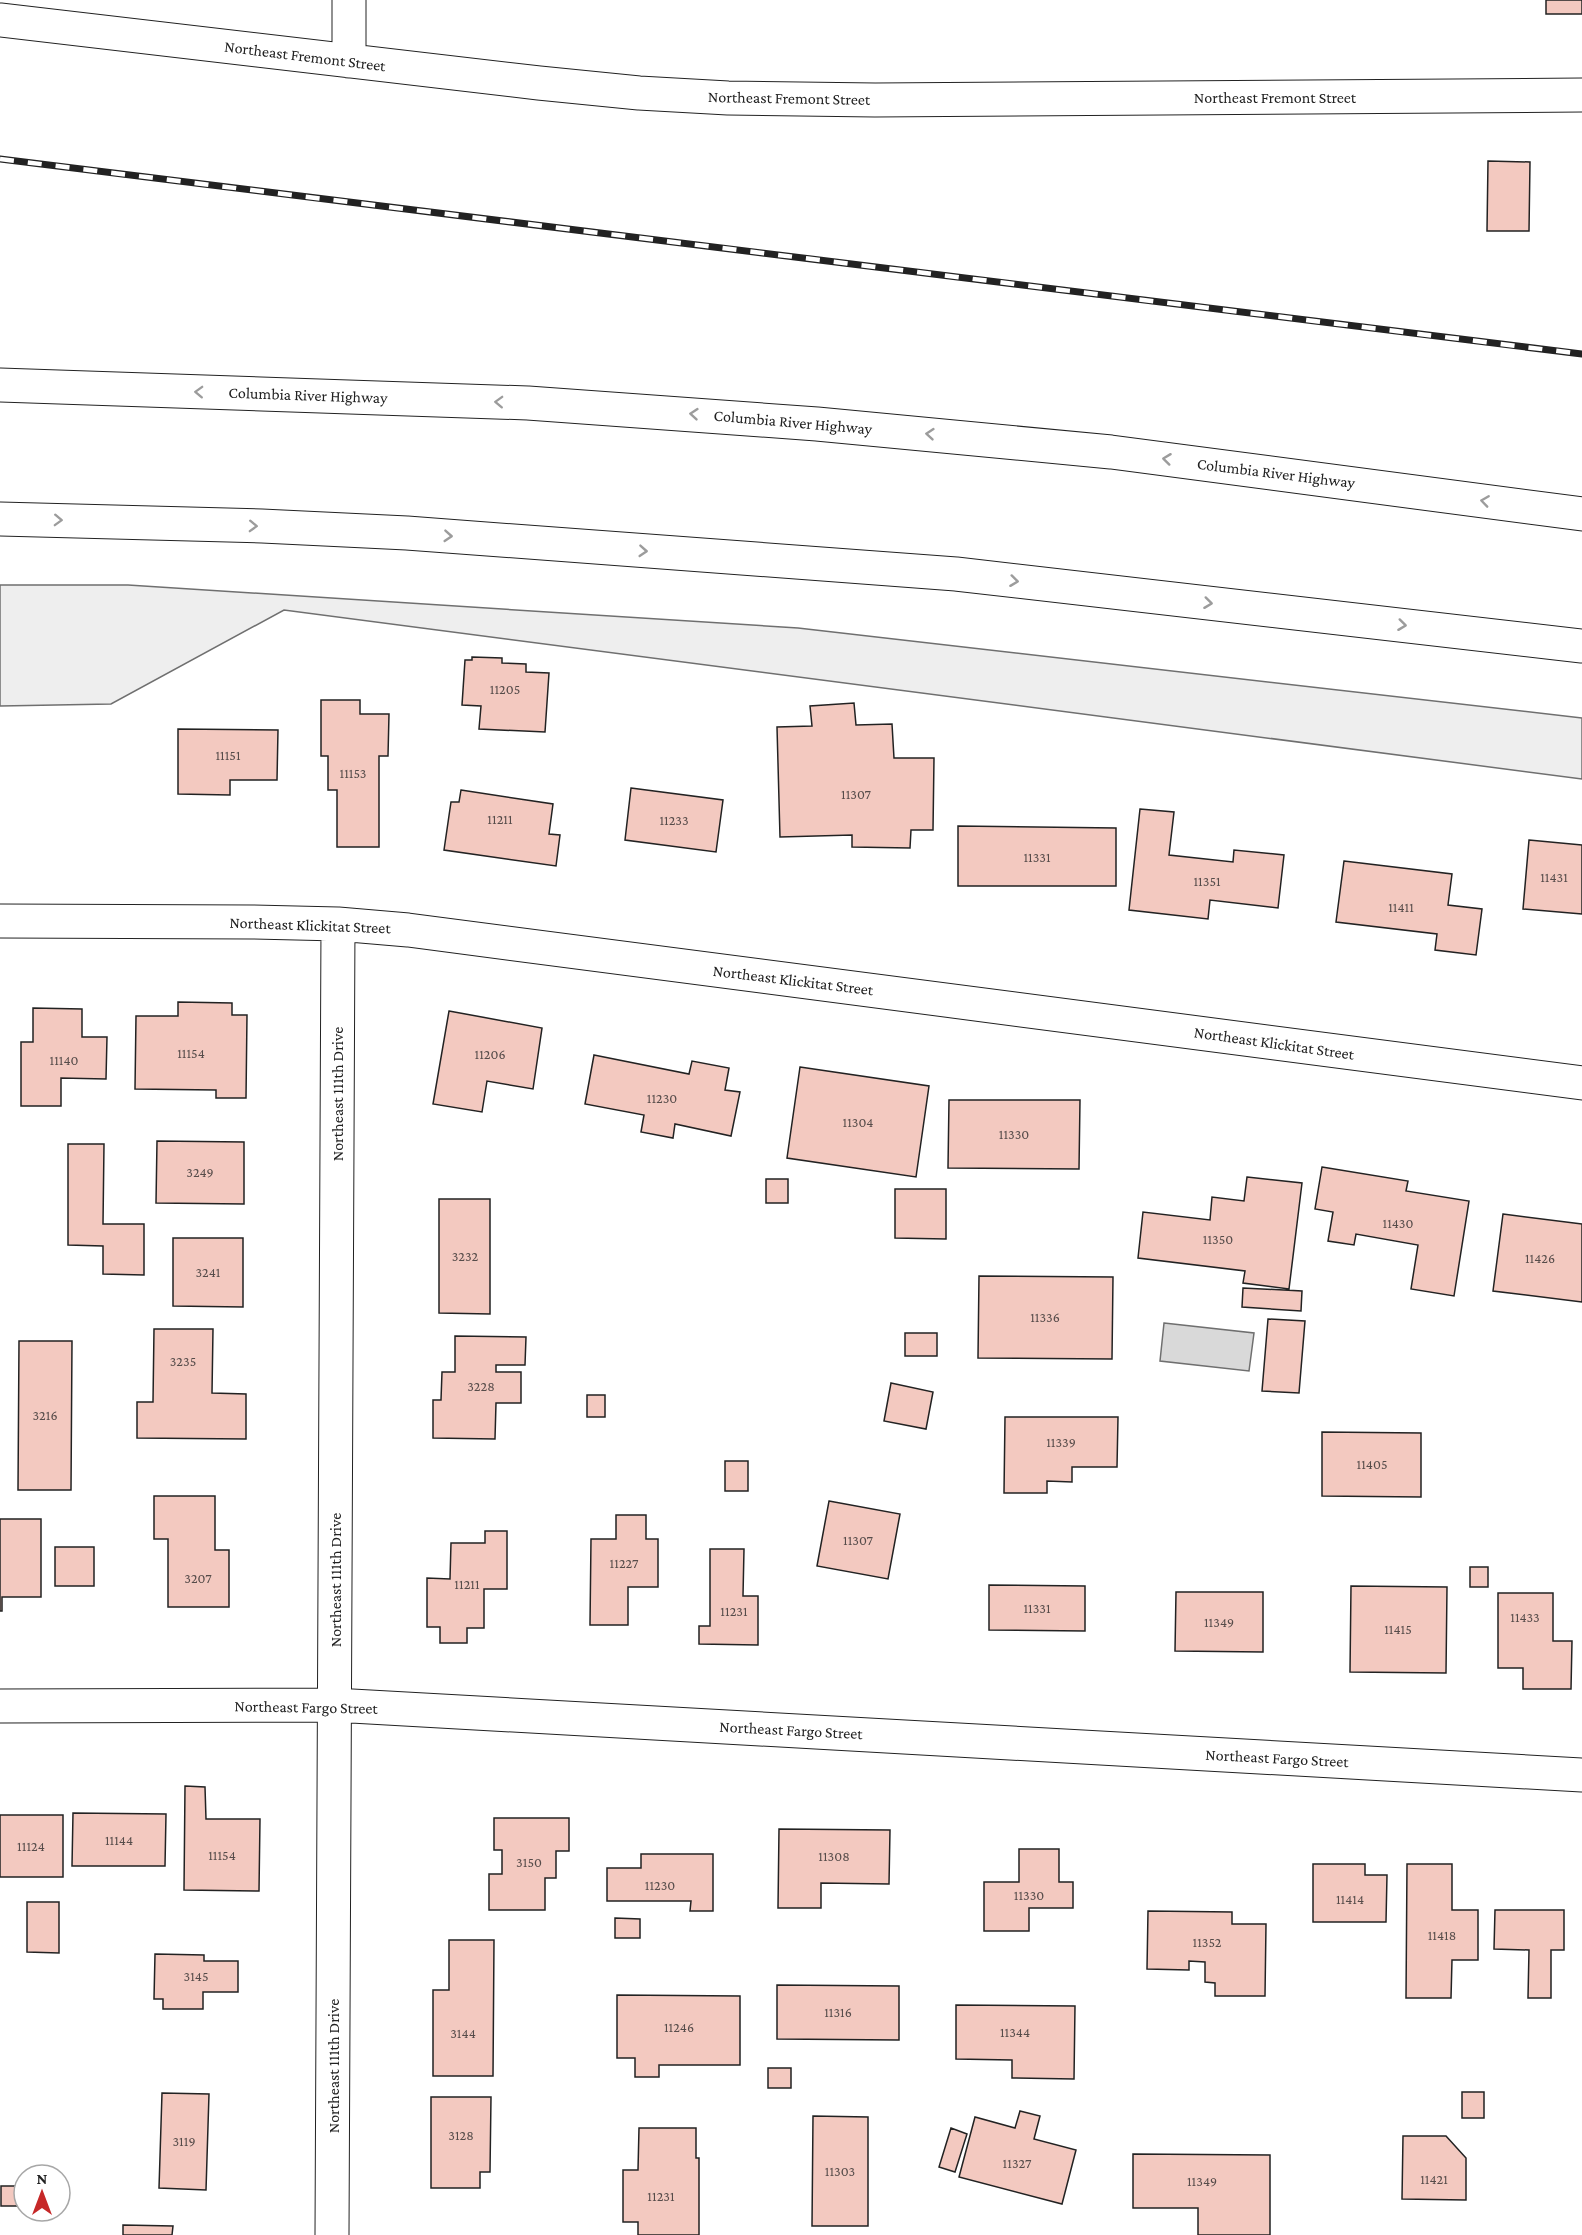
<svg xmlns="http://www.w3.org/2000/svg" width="1582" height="2235" viewBox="0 0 1582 2235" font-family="'Crimson Pro',serif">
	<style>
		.green { fill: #eee; stroke: #6f6f6f; stroke-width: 1.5 }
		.water { fill: #d9d9d9; stroke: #6f6f6f; stroke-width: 1.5 }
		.building { fill: #f3c9c0; stroke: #222; stroke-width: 1.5 }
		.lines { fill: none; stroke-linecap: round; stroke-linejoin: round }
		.street-casing { stroke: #222; stroke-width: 35 }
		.secondary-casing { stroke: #222; stroke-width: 35 }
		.highway-casing { stroke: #222; stroke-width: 35 }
		.street { stroke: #fff; stroke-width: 33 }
		.secondary { stroke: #fff; stroke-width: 33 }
		.highway { stroke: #fff; stroke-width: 33 }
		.rail-casing { stroke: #222; stroke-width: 7 }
		.rail { stroke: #fff; stroke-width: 4.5; stroke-dasharray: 14; stroke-linecap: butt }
		.oneway { stroke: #9c9c9c }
		.labels { text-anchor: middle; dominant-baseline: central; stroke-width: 4.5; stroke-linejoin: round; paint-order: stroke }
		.number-label { font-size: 14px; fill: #564c4a }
		.street-label { font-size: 16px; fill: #222; stroke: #fff }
	</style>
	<rect width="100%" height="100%" fill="#fff"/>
	<!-- green -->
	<path class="green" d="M0 585H128L798 628 1582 718V779L284 610 111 704 0 706Z"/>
	<!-- water -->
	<path class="water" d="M1164 1323 1254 1333 1249 1371 1160 1361Z"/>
	<!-- building -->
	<path class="building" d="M1546 0H1582V14H1546Z
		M1488 161 1530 162 1529 231H1487Z
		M472 657 502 658V663L526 664V672L549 673 545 732 479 729 481 706 462 705 465 660H472Z
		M321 700H360V714H389L388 756H379V847H337V790H328V756H321Z
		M854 703 856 725 892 724 894 758H934L933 830H911L910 848 852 847V835L780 837 777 727 812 726 810 706Z
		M178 729 278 730 277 780H230V795L178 794Z
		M631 788 723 800 716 852 625 840Z
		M461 790 553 804 549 834 560 835 556 866 444 850 451 802H459Z
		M1140 809 1174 812 1169 855 1233 862 1234 850 1284 855 1278 908 1210 900 1208 919 1129 910Z
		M958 826 1116 828V886H958Z
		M1529 840 1582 845V914L1523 909Z
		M1344 861 1452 874 1448 905 1482 909 1476 955 1435 950 1437 934 1336 922Z
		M178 1002 232 1003V1015H247L246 1098H216V1090L135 1089 136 1016H178Z
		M33 1008 82 1009V1037H107L106 1079 61 1078V1106H21V1042H33Z
		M449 1011 542 1028 533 1089 487 1081 482 1112 433 1104Z
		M594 1055 689 1074 692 1061 729 1068 725 1090 740 1092 731 1136 675 1124 673 1138 641 1132 644 1115 585 1104Z
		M800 1067 929 1086 916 1177 787 1158Z
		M949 1100H1080L1079 1169 948 1168Z
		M157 1141 244 1142V1204L156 1203Z
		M68 1144H104L103 1224H144V1275L103 1274V1246L68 1245Z
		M1322 1167 1408 1181 1406 1191 1469 1201 1454 1296 1411 1289 1418 1245 1356 1234 1354 1245 1328 1241 1333 1212 1315 1209Z
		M1247 1177 1302 1183 1289 1289 1243 1283 1245 1271 1138 1258 1143 1212 1210 1220 1212 1197 1244 1201Z
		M766 1179H788V1203H766Z
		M895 1189H946V1239L895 1238Z
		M439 1199H490V1314L439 1313Z
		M1503 1214 1582 1224V1302L1493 1291Z
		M173 1238H243V1307L173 1306Z
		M979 1276 1113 1277 1112 1359 978 1358Z
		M1243 1288 1302 1291 1301 1311 1242 1307Z
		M1268 1319 1305 1321 1299 1393 1262 1391Z
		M154 1329H213L212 1393 246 1394V1439L137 1438V1402H153Z
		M905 1333H937V1356H905Z
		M455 1336 526 1337 525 1365H496V1372H521V1403H496L495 1439 433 1438V1400H441L442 1372H455Z
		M19 1341H72L71 1490H18Z
		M891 1383 933 1392 926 1429 884 1421Z
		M587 1395H605V1417H587Z
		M1005 1417H1118L1117 1467H1072V1482L1047 1481V1493H1004Z
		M1322 1432 1421 1433V1497L1322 1496Z
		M725 1461H748V1491H725Z
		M154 1496H215V1550H229V1607H168V1539H154Z
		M829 1501 900 1514 888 1579 817 1566Z
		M616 1515H646V1539H658V1587H628V1625H590L591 1539H616Z
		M0 1519H41V1597H2V1611H0Z
		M485 1531H507V1589H484V1628H467V1643H440V1627H427V1578L450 1579 451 1543H485Z
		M55 1547H94V1586H55Z
		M710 1549H744L743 1596H758V1645L699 1644V1626H710Z
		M1470 1567H1488V1587H1470Z
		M989 1585 1085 1586V1631L989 1630Z
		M1351 1586 1447 1587 1446 1673 1350 1672Z
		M1176 1592H1263V1652L1175 1651Z
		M1498 1593H1553V1641H1572L1571 1689H1523V1668H1498Z
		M185 1786 205 1787 206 1819H260L259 1891 184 1890Z
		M73 1813 166 1814 165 1866H72Z
		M0 1815H63V1877H0Z
		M494 1818H569V1851H556V1878H545V1910H489V1874H502V1850H494Z
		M779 1829 890 1830 889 1884 821 1883V1908H778Z
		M1019 1849H1059V1882H1073V1908H1029V1931H984V1882H1019Z
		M641 1854H713V1911H690L691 1901H607V1868H641Z
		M1313 1864H1365V1875H1387L1386 1922H1313Z
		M1407 1864H1452V1910H1478V1960H1452L1451 1998H1406Z
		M27 1902H59V1953L27 1952Z
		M1495 1910H1564V1950H1551V1998H1528L1529 1950 1494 1949Z
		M1148 1911 1232 1912V1924H1266L1265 1996H1215V1983L1205 1982V1962L1189 1961V1970L1147 1969Z
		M615 1918 640 1919V1938H615Z
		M449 1940H494L493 2076H433V1990H449Z
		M155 1954 204 1955V1961H238V1992H203V2009H163V1999H154Z
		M777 1985 899 1986V2040L777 2039Z
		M617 1995 740 1996V2065H659V2077H635V2058H617Z
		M956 2005 1075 2006 1074 2079 1012 2078V2060L956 2059Z
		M768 2068H791V2088H768Z
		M1462 2092H1484V2118H1462Z
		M162 2093 209 2094 206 2190 159 2188Z
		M431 2097H491L490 2172H480V2188H431Z
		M1020 2111 1040 2116 1034 2139 1076 2150 1062 2204 959 2177 975 2117 1015 2128Z
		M813 2116 868 2117V2226H812Z
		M639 2128H696V2158H699V2235H638V2222H623V2170H638Z
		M951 2128 967 2134 955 2172 939 2167Z
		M1403 2136H1446L1466 2158V2200L1402 2199Z
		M1133 2154 1270 2155V2235H1198V2208H1133Z
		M1 2186H21V2206H1Z
		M123 2225 173 2226 172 2235H123Z"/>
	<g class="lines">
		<!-- street casing -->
		<g class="street-casing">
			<path id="street" d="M0 921 253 922 338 924 408 930 1582 1083
				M0 1706 334 1705 1582 1775
				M332 2235 338 924"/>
		</g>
		<!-- secondary casing -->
		<g class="secondary-casing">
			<path id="secondary" d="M0 20 539 83 639 93 728 98 875 100 1582 95
				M349 61V0"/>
		</g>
		<!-- highway casing -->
		<g class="highway-casing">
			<path id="highway" d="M0 385 528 403 817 424 1111 452 1582 514
				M0 519 262 526 407 533 956 574 1582 646"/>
		</g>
		<!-- street -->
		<use href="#street" class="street"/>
		<!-- secondary -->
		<use href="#secondary" class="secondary"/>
		<!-- highway -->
		<use href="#highway" class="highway"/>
		<!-- rail casing -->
		<g class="rail-casing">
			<path id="rail" d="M0 159 1582 354"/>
		</g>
		<!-- rail -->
		<use href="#rail" class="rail"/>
	</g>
	<!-- one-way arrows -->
	<defs><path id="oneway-chevron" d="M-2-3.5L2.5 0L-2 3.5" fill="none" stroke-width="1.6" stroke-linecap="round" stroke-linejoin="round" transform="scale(1.5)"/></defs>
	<g class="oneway">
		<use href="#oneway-chevron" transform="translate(199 392) rotate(-178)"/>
		<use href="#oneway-chevron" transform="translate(499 402) rotate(-178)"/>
		<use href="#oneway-chevron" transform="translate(694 414) rotate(-175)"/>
		<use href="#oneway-chevron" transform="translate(930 434) rotate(-175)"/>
		<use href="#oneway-chevron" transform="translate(1167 459) rotate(-173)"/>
		<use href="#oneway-chevron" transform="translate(1485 501) rotate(-172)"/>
		<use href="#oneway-chevron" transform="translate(58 520) rotate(2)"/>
		<use href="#oneway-chevron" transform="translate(253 526) rotate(2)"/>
		<use href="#oneway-chevron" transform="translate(448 536) rotate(4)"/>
		<use href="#oneway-chevron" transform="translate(643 551) rotate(4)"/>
		<use href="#oneway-chevron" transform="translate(1014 581) rotate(7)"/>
		<use href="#oneway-chevron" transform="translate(1208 603) rotate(7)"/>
		<use href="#oneway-chevron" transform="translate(1402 625) rotate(7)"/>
	</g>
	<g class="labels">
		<!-- number labels -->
		<g class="number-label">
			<text x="505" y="689">11205</text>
			<text x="228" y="755">11151</text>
			<text x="353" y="773">11153</text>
			<text x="856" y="794">11307</text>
			<text x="500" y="819">11211</text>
			<text x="674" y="820">11233</text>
			<text x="1037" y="857">11331</text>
			<text x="1554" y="877">11431</text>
			<text x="1207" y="881">11351</text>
			<text x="1401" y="907">11411</text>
			<text x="191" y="1053">11154</text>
			<text x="490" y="1054">11206</text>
			<text x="64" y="1060">11140</text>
			<text x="662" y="1098">11230</text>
			<text x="858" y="1122">11304</text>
			<text x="1014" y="1134">11330</text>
			<text x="200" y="1172">3249</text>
			<text x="1398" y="1223">11430</text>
			<text x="1218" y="1239">11350</text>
			<text x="465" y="1256">3232</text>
			<text x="1540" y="1258">11426</text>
			<text x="208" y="1272">3241</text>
			<text x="1045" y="1317">11336</text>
			<text x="183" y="1361">3235</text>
			<text x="481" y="1386">3228</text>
			<text x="45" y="1415">3216</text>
			<text x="1061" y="1442">11339</text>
			<text x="1372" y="1464">11405</text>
			<text x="858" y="1540">11307</text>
			<text x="624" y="1563">11227</text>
			<text x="198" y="1578">3207</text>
			<text x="467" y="1584">11211</text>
			<text x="1037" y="1608">11331</text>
			<text x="734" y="1611">11231</text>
			<text x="1525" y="1617">11433</text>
			<text x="1219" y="1622">11349</text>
			<text x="1398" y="1629">11415</text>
			<text x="119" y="1840">11144</text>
			<text x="31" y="1846">11124</text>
			<text x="222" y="1855">11154</text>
			<text x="834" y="1856">11308</text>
			<text x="529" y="1862">3150</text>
			<text x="660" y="1885">11230</text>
			<text x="1029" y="1895">11330</text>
			<text x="1350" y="1899">11414</text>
			<text x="1442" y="1935">11418</text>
			<text x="1207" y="1942">11352</text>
			<text x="196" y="1976">3145</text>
			<text x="838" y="2012">11316</text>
			<text x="679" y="2027">11246</text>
			<text x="1015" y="2032">11344</text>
			<text x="463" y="2033">3144</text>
			<text x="461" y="2135">3128</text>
			<text x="184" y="2141">3119</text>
			<text x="1017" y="2163">11327</text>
			<text x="840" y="2171">11303</text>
			<text x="1434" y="2179">11421</text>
			<text x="1202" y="2181">11349</text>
			<text x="661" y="2196">11231</text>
		</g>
		<!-- street labels -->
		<g class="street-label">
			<text transform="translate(305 56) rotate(7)">Northeast Fremont Street</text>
			<text x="1275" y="97">Northeast Fremont Street</text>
			<text transform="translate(789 98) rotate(1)">Northeast Fremont Street</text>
			<text transform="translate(308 395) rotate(2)">Columbia River Highway</text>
			<text transform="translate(793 422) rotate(5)">Columbia River Highway</text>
			<text transform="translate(1276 473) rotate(7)">Columbia River Highway</text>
			<text transform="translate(310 925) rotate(2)">Northeast Klickitat Street</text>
			<text transform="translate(793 980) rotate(7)">Northeast Klickitat Street</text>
			<text transform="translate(1274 1043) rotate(8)">Northeast Klickitat Street</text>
			<text transform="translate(337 1094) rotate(-90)">Northeast 111th Drive</text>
			<text transform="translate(335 1580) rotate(-90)">Northeast 111th Drive</text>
			<text transform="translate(306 1707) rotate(1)">Northeast Fargo Street</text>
			<text transform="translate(791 1730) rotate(3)">Northeast Fargo Street</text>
			<text transform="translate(1277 1758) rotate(3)">Northeast Fargo Street</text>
			<text transform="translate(333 2066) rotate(-90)">Northeast 111th Drive</text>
		</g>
	</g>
	<!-- north arrow -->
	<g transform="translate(42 2193)"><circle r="28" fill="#ffffff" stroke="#a7a7a7" stroke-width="1.5"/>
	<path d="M0-4.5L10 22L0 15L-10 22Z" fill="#c62828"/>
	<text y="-9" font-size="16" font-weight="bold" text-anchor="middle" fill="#222222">N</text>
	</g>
</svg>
